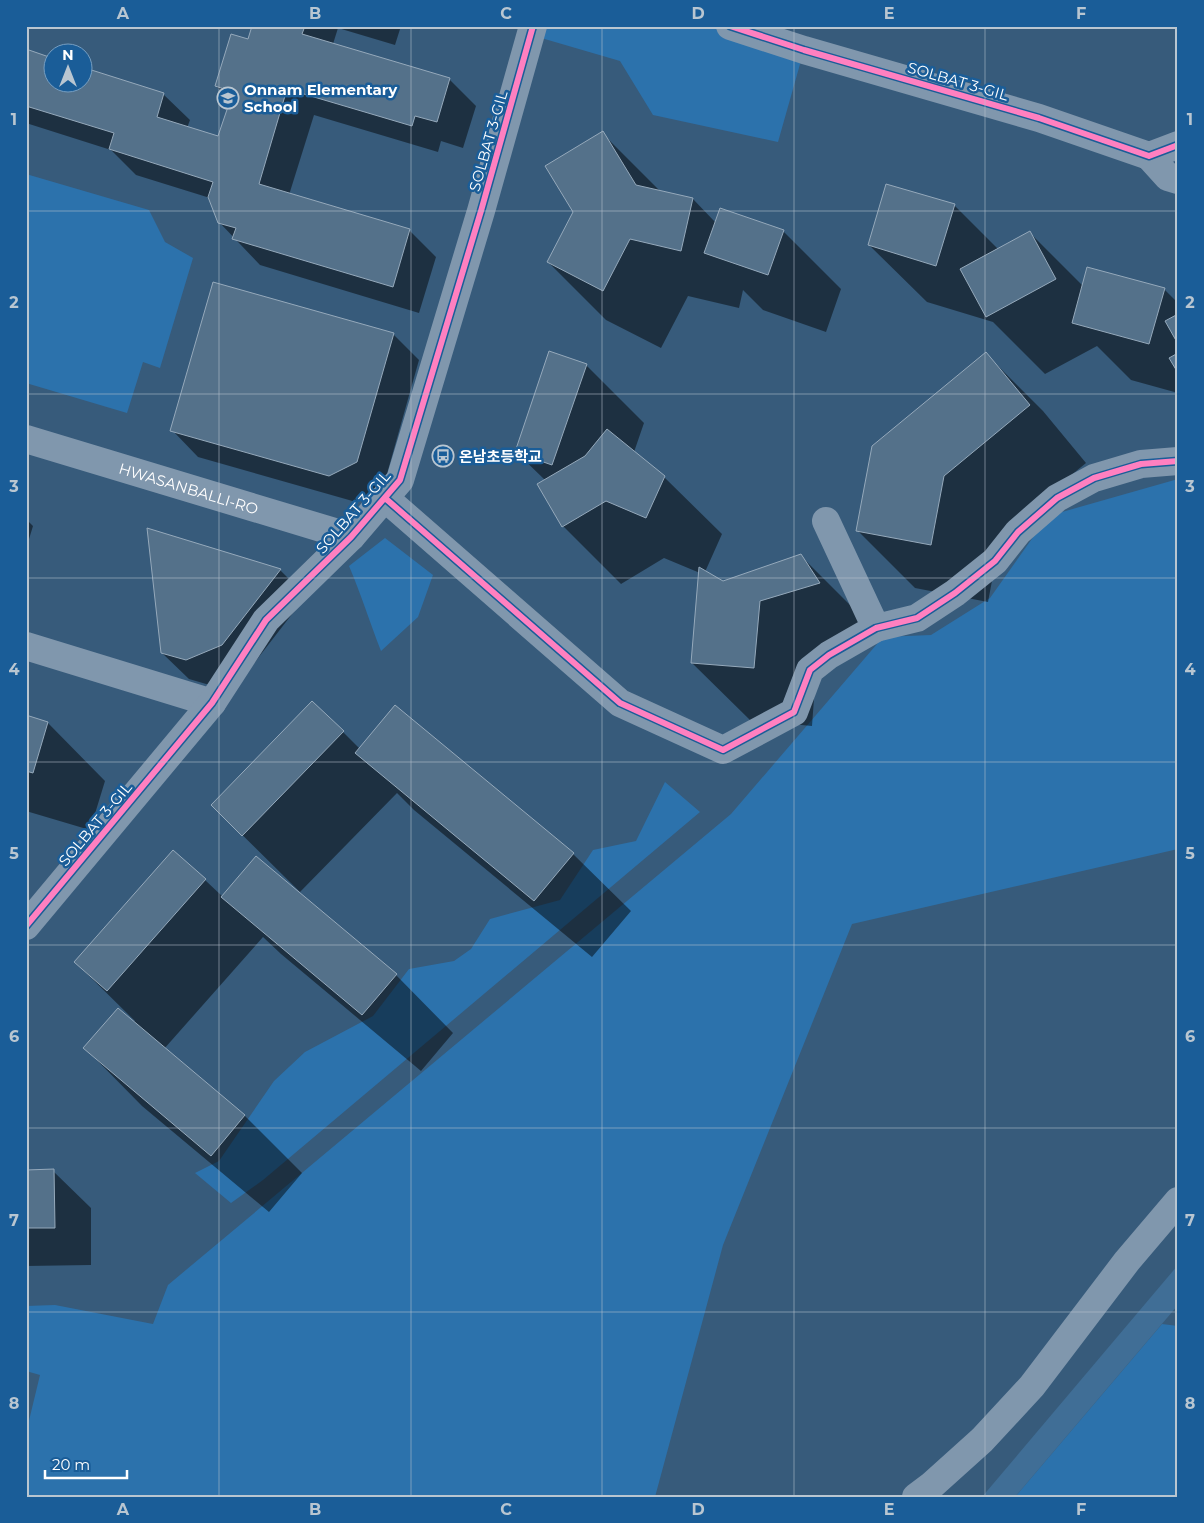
<svg xmlns="http://www.w3.org/2000/svg" width="1204" height="1523" viewBox="0 0 1204 1523" font-family="Montserrat,'Noto Sans KR',sans-serif">
	<style>
		.green { fill: #2c72ac }
		.water { fill: #406e96 }
		.shadow { fill: #0007 }
		.building { fill: #54718a; stroke: #95a9bb }
		.lines { fill: none; stroke-linecap: round; stroke-linejoin: round }
		.street { stroke: #8097ad; stroke-width: 28 }
		.cycleway-casing { stroke: #1a5d98; stroke-width: 9 }
		.cycleway { stroke: #ff80c0; stroke-width: 6 }
		.grid { fill: none; stroke: #b9c6d1; stroke-width: 1; stroke-opacity: 0.55 }
		.labels { text-anchor: middle; dominant-baseline: central; stroke-width: 5; stroke-linejoin: round; paint-order: stroke }
		.street-label { font-size: 15px; fill: #fff; stroke: #1a5d98 }
		.poi-label { font-size: 15px; font-weight: bold; fill: #fff; stroke: #1a5d98; text-anchor: start }
		.neatline { fill: none; stroke: #b9c6d1; stroke-width: 2 }
		.grid-label { font-size: 16px; text-anchor: middle; font-weight: bold; fill: #b9c6d1 }
	</style>
	<rect width="100%" height="100%" fill="#375b7b"/>
	<!-- green -->
	<path class="green" d="M533 26H730L804 50 778 142 653 115 620 61 531 35Z
		M26 174 149 210 165 242 193 258 160 368 143 362 127 413 26 383Z
		M1178 479V849L852 924 723 1245 655 1497H26V1433L40 1375 26 1371V1306L55 1305 153 1324 168 1285 731 814 883 637 931 635 990 598 1048 516Z
		M385 538 433 575 418 617 381 651C370 623 361 594 349 566Z
		M665 782 700 812 263 1180 231 1203 195 1173 219 1161 274 1081 305 1052 373 1016 409 969 454 961 471 949 490 919 560 900 593 850 636 841Z
		M1162 1324 1178 1326V1497H1015Z"/>
	<!-- water -->
	<path class="water" d="M1178 1265V1305L1015 1497H982Z"/>
	<!-- shadow -->
	<path class="shadow" d="M254 26H401L395 45 338 28 333 44 449 79 476 106 463 148 441 141 438 152 314 115 289 195 410 231 436 257 419 313 260 265 219 222 210 198 136 175 111 150 26 123V51L52 59V82L163 94 190 120 187 128 219 138 231 101 216 86 249 41Z
		M602 133 661 192 693 199 716 223 783 231 841 289 826 332 763 310 743 290 739 308 688 296 661 348 606 320 548 262 574 212Z
		M954 205 998 249 1029 232 1083 286 1164 289 1178 303V393L1131 380 1097 346 1045 374 993 322 927 302 869 245Z
		M393 334 419 360 383 488 356 502 198 457 172 430Z
		M986 354 1043 411 1086 463 1001 533 988 602 915 588 857 530Z
		M586 365 644 423 634 452 664 477 722 534 705 572 723 583 801 556 859 614 876 641 817 658 812 726 750 720 692 663 700 573 664 558 621 584 563 526 545 480 516 452Z
		M26 519 33 526 26 549Z
		M148 530 280 570 306 596 248 671 213 686 189 679 162 653Z
		M395 706 573 854 631 911 592 957 414 810 397 793 300 892 212 805 343 732 360 749Z
		M26 717 48 723 105 781 90 830 26 811Z
		M205 880 223 897 396 975 453 1033 421 1071 281 954 263 937 164 1049 245 1116 302 1173 269 1212 142 1106 85 1048 135 1021 75 962Z
		M26 1171H53L91 1208V1265L26 1266Z"/>
	<!-- building -->
	<path class="building" d="M252 26H305L302 34 450 78 437 122 415 116 412 126 287 89 259 184 410 229 393 287 232 239 236 228 218 223 208 197 213 182 109 149 114 133 26 106V49L52 58V82H82V67L164 93 157 117 218 136 233 92 215 86 231 34 248 39Z
		M603 131 636 185 693 198 681 251 630 239 603 291 547 262 573 212 545 166Z
		M886 184 955 204 936 266 868 245Z
		M720 208 784 230 768 275 704 253Z
		M1030 231 1056 279 986 317 960 269Z
		M1087 267 1165 288 1149 344 1072 323Z
		M213 282 394 333 357 462 329 476 170 431Z
		M1178 314V344L1165 321Z
		M549 351 587 364 552 465 515 452Z
		M986 352 1030 405 944 476 931 545 856 531 872 446Z
		M1178 353V373L1169 358Z
		M607 429 665 476 646 518 606 501 562 527 537 484 585 456Z
		M147 528 281 569 222 645 186 660 161 653Z
		M801 554 820 583 760 601 754 668 691 663 699 567 723 581Z
		M312 701 344 731 242 836 211 805Z
		M395 705 574 853 534 901 355 753Z
		M26 715 48 722 33 773 26 771Z
		M173 850 206 879 107 991 74 962Z
		M256 856 397 974 362 1015 221 897Z
		M118 1008 245 1115 211 1156 83 1048Z
		M54 1169 55 1228H26V1170Z"/>
	<g class="lines">
		<!-- street -->
		<g class="street">
			<path d="M730 26 804 50 1039 118 1149 156 1178 145"/>
			<path d="M1149 156 1168 177 1178 180"/>
			<path id="s1" d="M26 439 351 537"/>
			<path d="M385 498 620 703 723 750 794 712 810 670 829 655 876 628 917 618 955 593 995 561 1018 532 1057 498 1094 478 1141 464 1178 461"/>
			<path d="M826 521 876 628"/>
			<path d="M26 646 212 703"/>
			<path d="M26 926 212 703 266 620 351 537 400 480 481 211 533 26"/>
			<path d="M916 1497 932 1485 982 1440 1032 1386 1127 1261 1178 1201"/>
		</g>
		<!-- cycleway casing -->
		<g class="cycleway-casing">
			<path id="cycleway" d="M730 26 804 50 1039 118 1149 156 1178 145
				M385 498 620 703 723 750 794 712 810 670 829 655 876 628 917 618 955 593 995 561 1018 532 1057 498 1094 478 1141 464 1178 461
				M26 926 212 703 266 620 351 537 400 480 481 211 533 26"/>
		</g>
		<!-- cycleway -->
		<use href="#cycleway" class="cycleway"/>
	</g>
	<!-- grid -->
	<path class="grid" d="M219 26V1497M411 26V1497M602 26V1497M794 26V1497M985 26V1497M26 211H1178M26 394H1178M26 578H1178M26 762H1178M26 945H1178M26 1128H1178M26 1312H1178"/>
	<!-- icons -->
	<defs>
		<g id="school-ring" transform="scale(1.125)"><circle r="9.5" fill="#1a5d98" stroke="#b9c6d1" stroke-width="1.5"/><path d="M0-5L7-2L0 1L-7-2ZM-4 1L0 2.5L4 1V4Q0 6-4 4Z" fill="#b9c6d1"/></g>
		<g id="bus-ring" transform="scale(1.125)"><circle r="9.5" fill="#1a5d98" stroke="#b9c6d1" stroke-width="1.5"/><path d="M-5-6H5V4H4V6H2V4H-2V6H-4V4H-5ZM-3.5-4V0h7V-4ZM-3.5 1.2v1.5H-2V1.2ZM2 1.2v1.5H3.5V1.2Z" fill="#b9c6d1"/></g>
	</defs>
	<g fill-rule="evenodd">
		<use href="#school-ring" x="228" y="98"/>
		<use href="#bus-ring" x="443" y="456"/>
	</g>
	<g class="labels">
		<!-- street labels -->
		<g class="street-label">
			<text transform="translate(958 81) rotate(16)">SOLBAT 3-GIL</text>
			<text transform="translate(488 141) rotate(-74)">SOLBAT 3-GIL</text>
			<text stroke="none"><textPath href="#s1" startOffset="170">HWASANBALLI-RO</textPath></text>
			<text transform="translate(353 512) rotate(-49)">SOLBAT 3-GIL</text>
			<text transform="translate(95 824) rotate(-50)">SOLBAT 3-GIL</text>
		</g>
		<!-- poi labels -->
		<g class="poi-label">
			<text x="244" y="89">Onnam Elementary<tspan x="244" dy="17">School</tspan></text>
			<text x="459" y="456">온남초등학교</text>
		</g>
	</g>
	<!-- border -->
	<rect width="1204" height="1523" fill="none" stroke="#1a5d98" stroke-width="55"/>
	<!-- north arrow -->
	<g transform="translate(68 68)"><circle r="24" fill="#1a5d98" stroke="#769ec1"/>
	<path d="M0-4L9 19L0 12L-9 19Z" fill="#b9c6d1"/>
	<text y="-8" font-size="14" font-weight="bold" text-anchor="middle" fill="#ffffff">N</text>
	</g>
	<!-- scale -->
	<path d="M45 1470v8h82v-8" fill="none" stroke="#ffffff" stroke-width="2.5"/>
	<text x="52" y="1470" font-size="15" fill="#ffffff" stroke="#1a5d98" stroke-width="4" paint-order="stroke">20 m</text>
	<rect x="28" y="28" width="1148" height="1468" class="neatline"/>
	<g class="grid-label">
		<text x="123" y="19">A</text>
		<text x="315" y="19">B</text>
		<text x="506" y="19">C</text>
		<text x="698" y="19">D</text>
		<text x="889" y="19">E</text>
		<text x="1081" y="19">F</text>
		<text x="14" y="125">1</text>
		<text x="1190" y="125">1</text>
		<text x="14" y="308">2</text>
		<text x="1190" y="308">2</text>
		<text x="14" y="492">3</text>
		<text x="1190" y="492">3</text>
		<text x="14" y="675">4</text>
		<text x="1190" y="675">4</text>
		<text x="14" y="859">5</text>
		<text x="1190" y="859">5</text>
		<text x="14" y="1042">6</text>
		<text x="1190" y="1042">6</text>
		<text x="14" y="1226">7</text>
		<text x="1190" y="1226">7</text>
		<text x="14" y="1409">8</text>
		<text x="1190" y="1409">8</text>
		<text x="123" y="1515">A</text>
		<text x="315" y="1515">B</text>
		<text x="506" y="1515">C</text>
		<text x="698" y="1515">D</text>
		<text x="889" y="1515">E</text>
		<text x="1081" y="1515">F</text>
	</g>
</svg>
